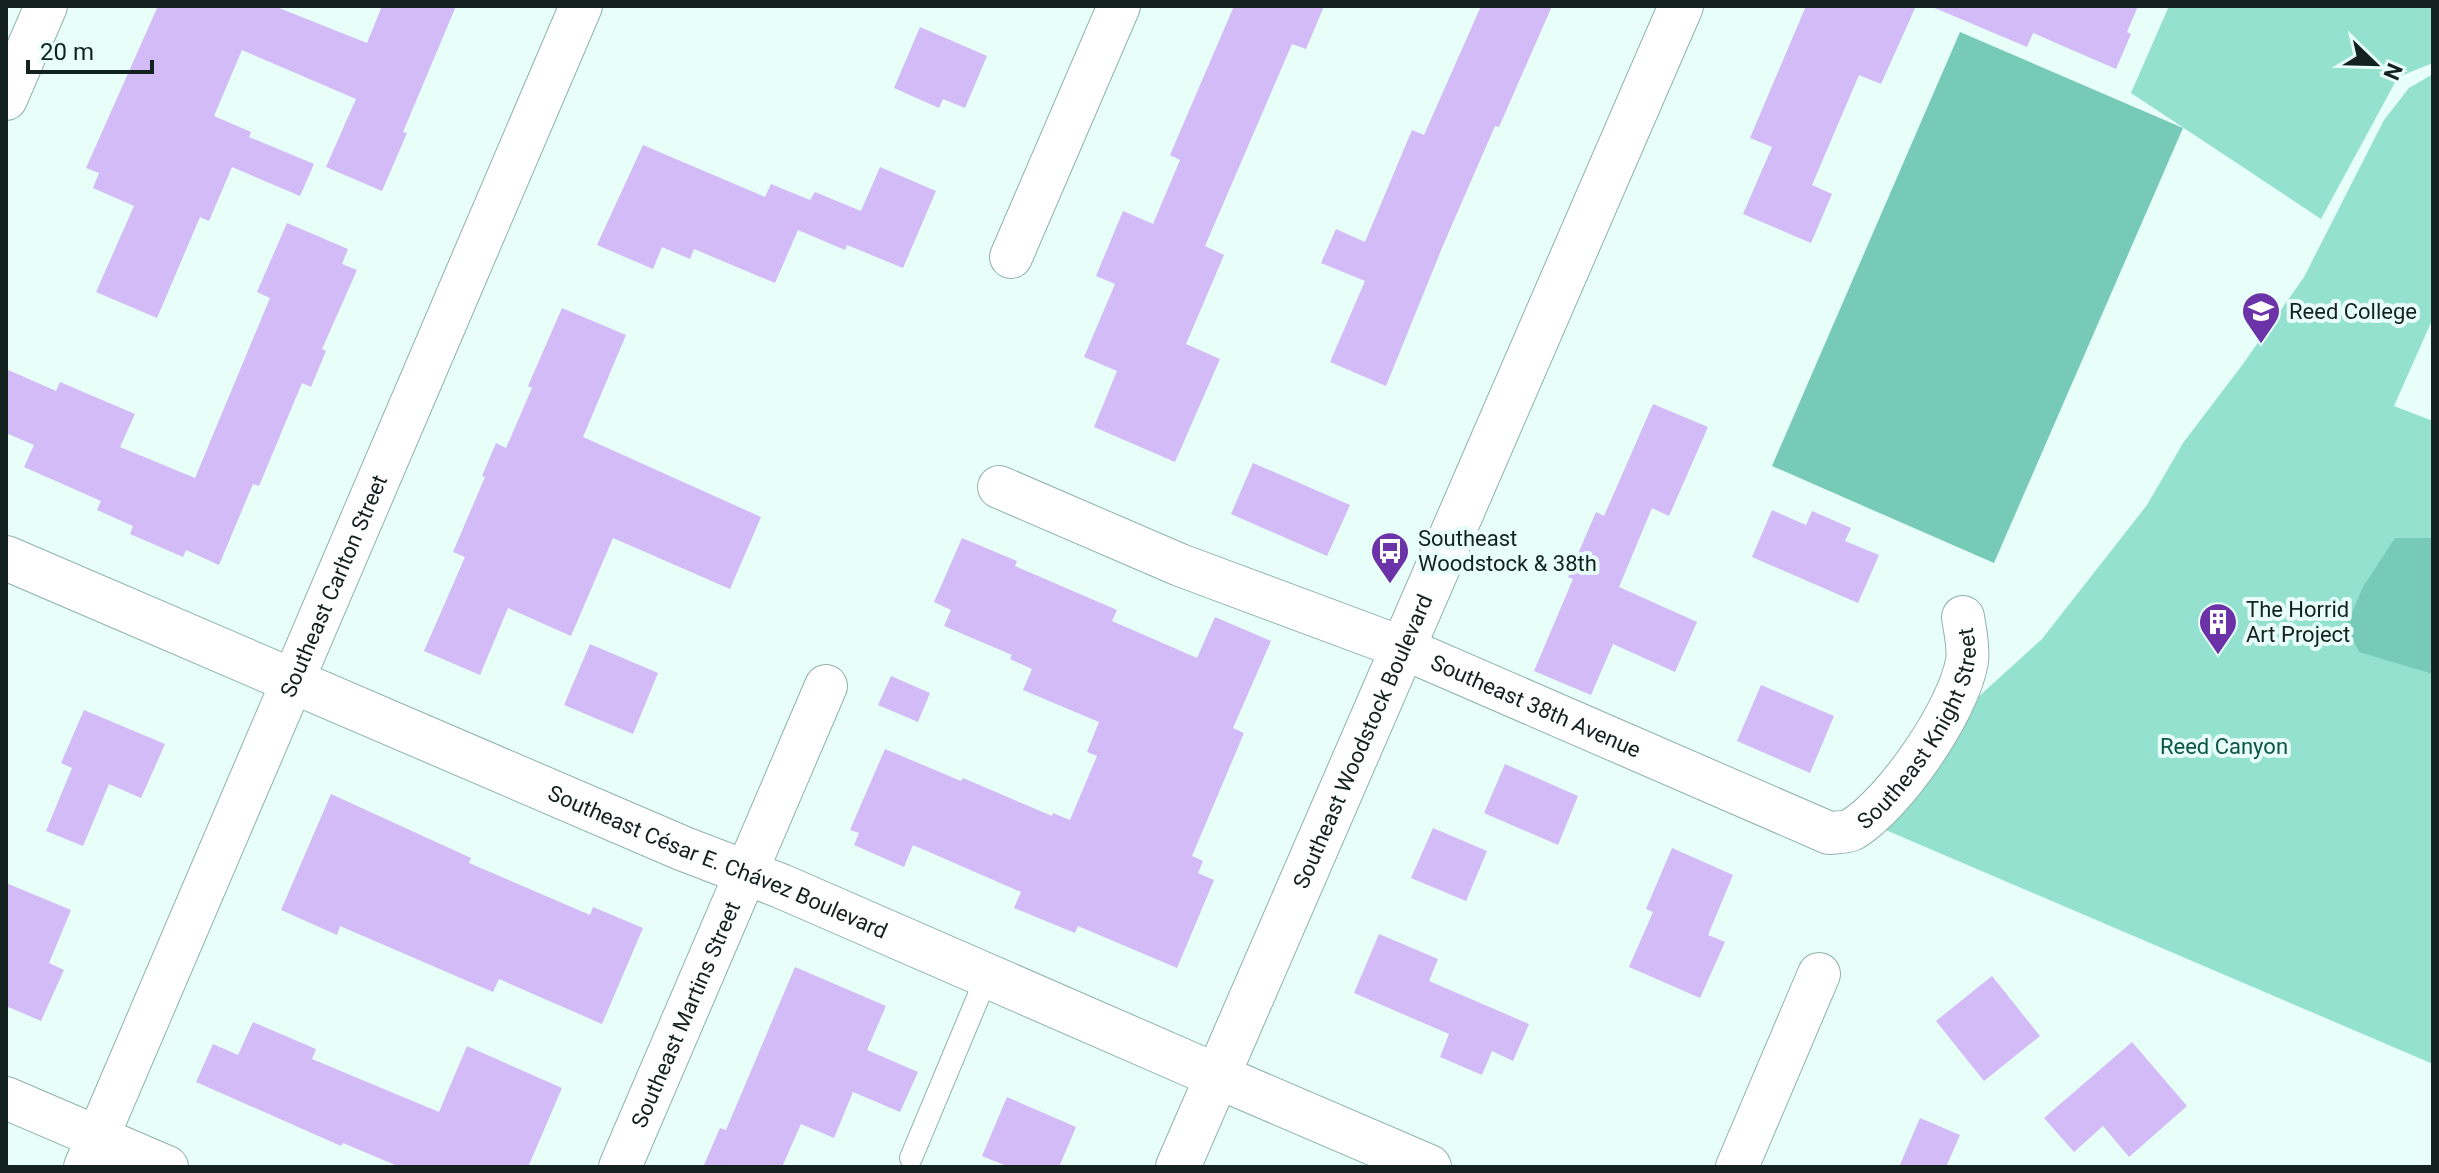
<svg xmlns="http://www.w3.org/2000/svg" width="2439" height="1173" viewBox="0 0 2439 1173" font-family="Roboto,sans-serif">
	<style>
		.green { fill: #94e1cf }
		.forest { fill: #78cab8 }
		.building { fill: #d2bbf6 }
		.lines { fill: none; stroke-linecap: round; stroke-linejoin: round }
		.service-casing { stroke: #8fb2aa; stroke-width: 24 }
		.minor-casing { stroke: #8fb2aa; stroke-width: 44 }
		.tertiary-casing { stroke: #8fb2aa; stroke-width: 46 }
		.secondary-casing { stroke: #8fb2aa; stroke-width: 46 }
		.service { stroke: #fff; stroke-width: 22 }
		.minor { stroke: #fff; stroke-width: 42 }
		.tertiary { stroke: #fff; stroke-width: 44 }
		.secondary { stroke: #fff; stroke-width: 44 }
		.labels { text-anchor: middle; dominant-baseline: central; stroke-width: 8; stroke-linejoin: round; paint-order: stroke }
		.poi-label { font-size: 22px; fill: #14221f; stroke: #e8fef8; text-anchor: start }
		.street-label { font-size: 22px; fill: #14221f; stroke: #e8fef8 }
		.park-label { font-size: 22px; fill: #0c5448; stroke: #e8fef8 }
	</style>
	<rect width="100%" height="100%" fill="#e8fef8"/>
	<!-- green -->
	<path class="green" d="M2169 6H2433V63L2398 77 2321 219 2131 93Z
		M2433 74V318L2394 406 2433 421V1064L1881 828 1954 719 2042 639 2147 505 2183 443 2243 364 2304 277 2384 120 2409 88Z"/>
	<!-- forest -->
	<path class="forest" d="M1960 32 2183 128 1994 563 1772 466Z
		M2395 538H2433V674L2359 652 2346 626 2363 587Z"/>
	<!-- building -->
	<path class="building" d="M158 6H274L367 43 382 6H456L403 132 407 133 382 191 326 167 356 99 242 50 214 116 251 132 249 137 314 164 300 196 232 167 209 221 200 217 157 318 96 292 134 206 93 188 99 173 86 168Z
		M1234 6H1324L1306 49 1292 44 1205 246 1224 255 1186 344 1220 359 1175 462 1094 427 1117 371 1084 357 1115 284 1096 276 1123 211 1153 224 1180 160 1170 155Z
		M1481 6H1552L1499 127 1495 126 1444 243 1386 386 1330 362 1365 281 1321 263 1336 229 1365 242 1412 130 1424 135Z
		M1806 6H1916L1881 84 1859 75 1812 185 1832 194 1811 243 1743 214 1772 147 1750 138Z
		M1930 6H2138L2127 32 2131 34 2116 69 2033 33 2027 47Z
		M920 27 987 56 965 108 943 99 939 108 894 88Z
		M643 145 765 197 771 184 810 200 815 192 861 211 880 167 936 191 903 268 847 245 845 250 798 230 775 283 694 249 690 259 662 247 653 269 597 245Z
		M287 223 348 249 342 264 357 270 322 349 326 351 311 387 302 383 259 486 253 484 219 565 186 550 183 557 130 534 133 526 97 510 101 501 24 467 34 445 6 433V369L56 391 60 382 135 414 120 447 195 478 270 298 257 292Z
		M562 308 626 335 583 437 761 517 730 589 613 538 571 636 508 608 480 675 424 651 465 557 453 552 485 477 482 476 496 443 506 448 532 388 528 386Z
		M1653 404 1708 427 1669 516 1652 508 1619 587 1697 622 1675 672 1613 644 1591 695 1534 671 1573 579 1568 577 1596 512 1604 516Z
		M1253 463 1350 505 1327 556 1231 514Z
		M1772 510 1806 525 1812 511 1851 528 1845 541 1879 555 1858 603 1752 557Z
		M962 538 1017 561 1015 566 1117 610 1112 621 1197 658 1215 617 1271 641 1233 728 1244 733 1192 856 1203 861 1198 873 1214 880 1177 968 1078 926 1075 933 1014 908 1021 892 913 845 904 867 854 845 859 833 850 830 885 749 961 781 963 778 1052 816 1053 813 1070 820 1097 756 1087 752 1099 722 1023 690 1032 669 1010 659 1012 655 944 626 951 610 934 602Z
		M590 644 658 673 633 734 564 705Z
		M891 676 930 693 918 722 878 705Z
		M1761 685 1834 716 1810 773 1737 741Z
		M84 710 165 744 141 798 109 784 83 846 46 831 72 768 61 763Z
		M1505 764 1578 796 1558 845 1484 813Z
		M331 794 471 858 469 863 590 915 593 907 643 928 602 1024 499 979 493 992 340 926 337 935 281 910Z
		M1433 828 1487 851 1466 901 1411 878Z
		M1672 848 1733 875 1708 935 1725 942 1700 998 1629 967 1653 912 1646 909Z
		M6 883 71 910 49 963 64 970 41 1021 6 1006Z
		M1379 934 1438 959 1429 981 1529 1024 1513 1061 1492 1051 1482 1075 1440 1057 1449 1034 1354 993Z
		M795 967 886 1006 867 1050 918 1072 900 1112 853 1092 834 1138 801 1124 782 1167H703L720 1128 726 1130Z
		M1992 976 2040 1036 1984 1081 1936 1021Z
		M253 1022 316 1049 312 1059 439 1112 467 1046 562 1088 528 1167H400L343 1143 341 1146 196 1082 213 1044 238 1055Z
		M2132 1042 2187 1106 2129 1157 2103 1126 2074 1152 2044 1118Z
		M1007 1097 1076 1127 1059 1167H1009L982 1156Z
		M1920 1118 1960 1135 1946 1167H1899Z"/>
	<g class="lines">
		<!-- service casing -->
		<g class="service-casing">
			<path id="service" d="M911 1158 987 976"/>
		</g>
		<!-- minor casing -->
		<g class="minor-casing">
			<g id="minor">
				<path d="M6 99 46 6"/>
				<path d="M1011 257 1119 6"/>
				<path id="s1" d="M999 487 1180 565 1403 648 1829 833C1836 832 1846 833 1853 829 1895 803 1959 710 1967 661 1969 647 1965 631 1963 617"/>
				<path d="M6 1098 167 1167"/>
				<path id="s2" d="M85 1167 581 6"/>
				<path id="s3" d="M620 1167 826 686"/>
				<path d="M1737 1167 1819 974"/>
			</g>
		</g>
		<!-- tertiary casing -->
		<g class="tertiary-casing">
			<g id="tertiary">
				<path id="s4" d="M6 558 684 849 781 886 1217 1076"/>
			</g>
		</g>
		<!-- secondary casing -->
		<g class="secondary-casing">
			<g id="secondary">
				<path d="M1217 1076 1429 1167"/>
				<path id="s5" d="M1178 1167 1681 6"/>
			</g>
		</g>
		<!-- service -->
		<use href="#service" class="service"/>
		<!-- minor -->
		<use href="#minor" class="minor"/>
		<!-- tertiary -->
		<use href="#tertiary" class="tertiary"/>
		<!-- secondary -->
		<use href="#secondary" class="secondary"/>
	</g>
	<!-- icons -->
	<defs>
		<g id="university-pin" transform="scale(2)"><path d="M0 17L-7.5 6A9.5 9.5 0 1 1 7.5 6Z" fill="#6c32a8" stroke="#e8fef8"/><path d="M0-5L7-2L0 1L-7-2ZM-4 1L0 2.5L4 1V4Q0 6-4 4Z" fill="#fff"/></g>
		<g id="bus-pin" transform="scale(2)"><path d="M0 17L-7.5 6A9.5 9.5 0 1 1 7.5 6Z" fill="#6c32a8" stroke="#e8fef8"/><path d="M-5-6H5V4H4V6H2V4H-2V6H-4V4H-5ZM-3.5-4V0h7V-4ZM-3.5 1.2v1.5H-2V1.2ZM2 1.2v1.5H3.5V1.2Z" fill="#fff"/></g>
		<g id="building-pin" transform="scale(2)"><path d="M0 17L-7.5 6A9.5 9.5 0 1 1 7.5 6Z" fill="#6c32a8" stroke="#e8fef8"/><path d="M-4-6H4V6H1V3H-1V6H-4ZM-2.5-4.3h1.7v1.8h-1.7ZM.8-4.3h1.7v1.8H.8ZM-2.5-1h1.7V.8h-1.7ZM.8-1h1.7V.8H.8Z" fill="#fff"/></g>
	</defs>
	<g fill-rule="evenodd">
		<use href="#university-pin" x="2261" y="311"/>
		<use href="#bus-pin" x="1390" y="551"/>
		<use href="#building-pin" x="2218" y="622"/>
	</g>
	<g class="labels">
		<!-- poi labels -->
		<g class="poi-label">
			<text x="2289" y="311">Reed College</text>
			<text x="1418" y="538">Southeast<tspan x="1418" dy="25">Woodstock &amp; 38th</tspan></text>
			<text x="2246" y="609">The Horrid<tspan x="2246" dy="25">Art Project</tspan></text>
		</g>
		<!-- street labels -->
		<g class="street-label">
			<text stroke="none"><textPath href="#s2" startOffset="632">Southeast Carlton Street</textPath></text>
			<text stroke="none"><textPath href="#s1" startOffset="580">Southeast 38th Avenue</textPath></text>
			<text stroke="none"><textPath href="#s1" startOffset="1048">Southeast Knight Street</textPath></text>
			<text stroke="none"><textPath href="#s5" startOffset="464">Southeast Woodstock Boulevard</textPath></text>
			<text stroke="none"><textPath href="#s4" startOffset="774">Southeast César E. Chávez Boulevard</textPath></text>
			<text stroke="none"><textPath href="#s3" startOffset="166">Southeast Martins Street</textPath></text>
		</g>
		<!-- park labels -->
		<g class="park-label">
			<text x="2224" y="746">Reed Canyon</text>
		</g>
	</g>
	<!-- border -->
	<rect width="2439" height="1173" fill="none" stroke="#14221f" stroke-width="16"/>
	<!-- north arrow -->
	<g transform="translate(2375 64) rotate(113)" stroke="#e8fef8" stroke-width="6" paint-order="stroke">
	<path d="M0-6L14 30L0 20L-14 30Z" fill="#14221f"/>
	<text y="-12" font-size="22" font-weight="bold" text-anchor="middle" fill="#14221f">N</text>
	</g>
	<!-- scale -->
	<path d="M28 60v12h124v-12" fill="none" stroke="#14221f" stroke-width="4"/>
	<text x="40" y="60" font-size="24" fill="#14221f" stroke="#e8fef8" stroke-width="6" paint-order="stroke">20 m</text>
</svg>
